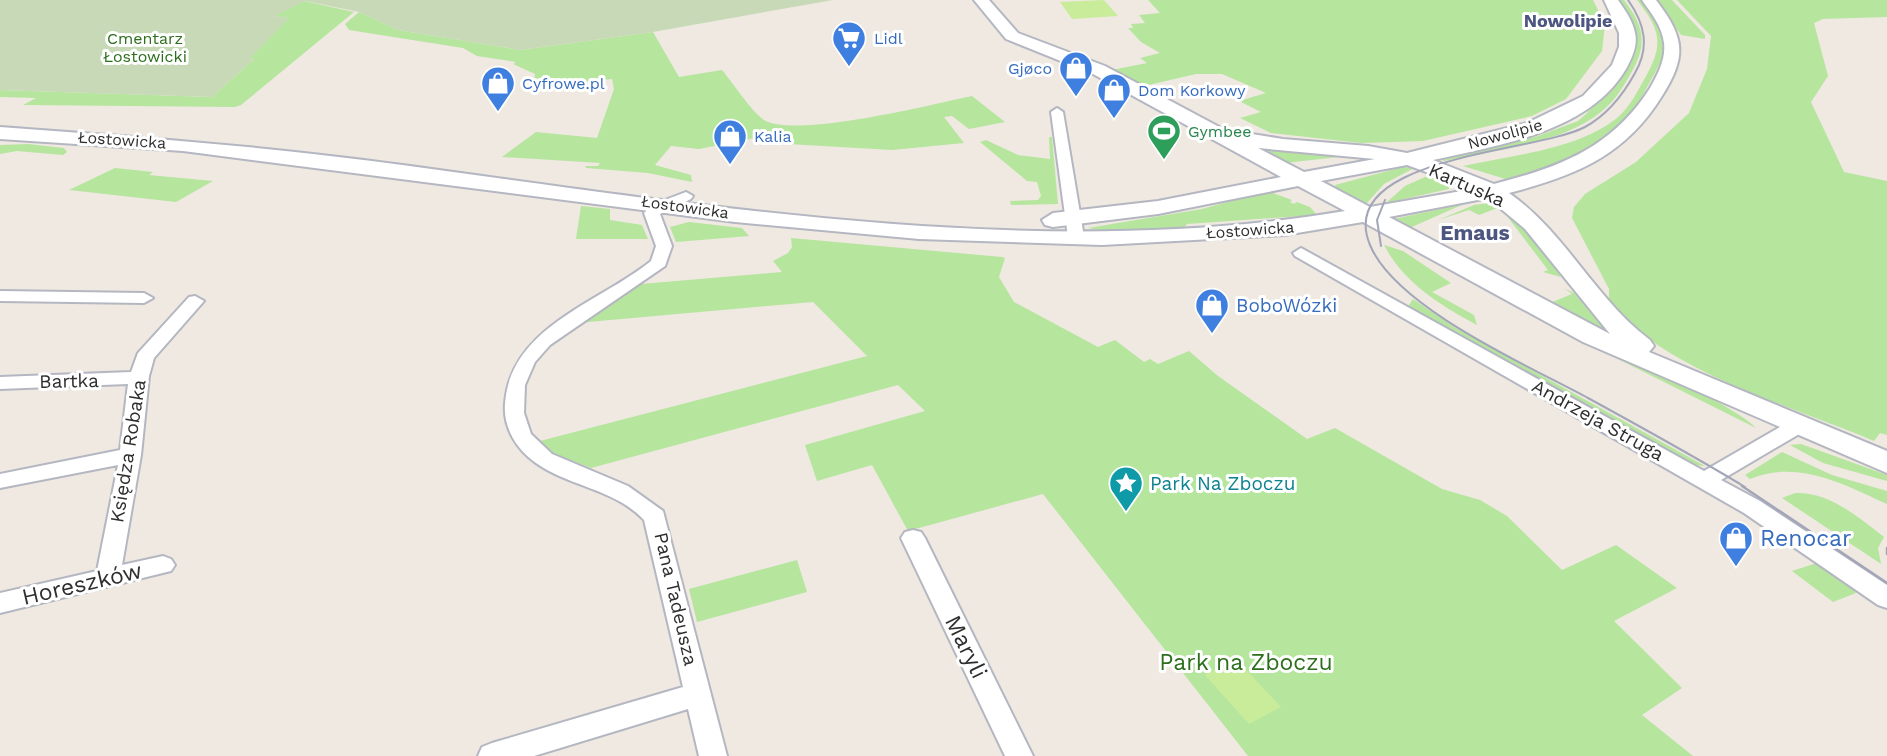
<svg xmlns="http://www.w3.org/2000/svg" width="1887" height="756" viewBox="0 0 1887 756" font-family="'Work Sans',sans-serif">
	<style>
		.green { fill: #b6e59e }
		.cemetery { fill: #c8d9b8 }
		.pitch { fill: #c9ec9a }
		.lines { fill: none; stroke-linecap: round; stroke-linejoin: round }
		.street-casing { stroke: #b4b7c1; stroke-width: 4 }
		.secondary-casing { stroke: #b4b7c1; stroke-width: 4 }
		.street { fill: #fff; fill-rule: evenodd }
		.secondary { fill: #fff; fill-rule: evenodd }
		.tram-far1 { stroke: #a3a6b8; stroke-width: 2 }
		.tram { stroke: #a3a6b8; stroke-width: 2.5 }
		.labels { text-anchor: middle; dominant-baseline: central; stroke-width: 6; stroke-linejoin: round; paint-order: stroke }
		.far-park-label { font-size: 16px; fill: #2c6e1b; stroke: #fff }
		.far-shop-label { font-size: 16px; fill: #366cbe; stroke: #fff; text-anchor: start }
		.far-leisure-label { font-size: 16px; fill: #27864d; stroke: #fff; text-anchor: start }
		.far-street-label { font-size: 16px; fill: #2e2e2e; stroke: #fff }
		.far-neighbourhood-label { font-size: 18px; font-weight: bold; fill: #4d5680; stroke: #fff }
		.street-label { font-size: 19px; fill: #2e2e2e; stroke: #fff }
		.shop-label { font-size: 19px; fill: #366cbe; stroke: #fff; text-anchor: start }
		.culture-label { font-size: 19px; fill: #0d838f; stroke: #fff; text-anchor: start }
		.neighbourhood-label { font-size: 21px; font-weight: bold; fill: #4d5680; stroke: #fff }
		.near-shop-label { font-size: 23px; fill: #366cbe; stroke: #fff; text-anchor: start }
		.near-street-label { font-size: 23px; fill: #2e2e2e; stroke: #fff }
		.near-park-label { font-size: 23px; fill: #2c6e1b; stroke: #fff }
	</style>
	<rect width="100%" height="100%" fill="#efe9e1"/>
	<!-- green -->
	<path class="green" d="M1148 0H1593L1605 24 1602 51 1566 99 1532 116 1423 141 1361 143 1271 133 1240 118 1261 112 1239 101 1266 93 1222 74H1196L1144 86 1112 70 1147 63 1140 58 1160 53 1141 42 1128 28H1133L1131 24 1145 23 1139 15 1160 13Z
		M1617 0H1624C1644 26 1648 44 1631 73 1623 87 1615 101 1602 111 1565 143 1492 151 1444 161L1440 159 1538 136 1578 121 1586 114 1622 75 1635 50V40Z
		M1637 0H1642L1659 23 1665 54 1632 115 1605 140 1569 160 1512 181 1463 166C1512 155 1577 150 1617 118 1630 107 1637 92 1645 78 1664 45 1661 30 1637 0Z
		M1656 0H1672L1705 35V39L1681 35Z
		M1677 0H1887V17L1823 19 1814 23 1828 76 1811 102 1844 172 1887 181V435L1880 433 1874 441C1794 407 1662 370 1609 302V289L1572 218 1574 207 1585 194 1636 162 1689 113 1707 69 1711 36Z
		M304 1 354 12 241 105 235 107 23 105 36 98 0 97V90L212 97 254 59 249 58 288 18 274 16Z
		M359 12 398 30 520 50 653 32 679 77 722 70C733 83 751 111 764 120 795 139 933 104 972 96L1005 122 969 129 952 116 944 117 964 143 892 150 788 144 781 133 699 149 671 146 655 165 691 175 692 182 648 173 586 168 585 166H598L600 163 502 157 536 132 597 138 614 89 612 79 556 85 550 92 533 90 535 74 513 64 516 62 477 56 463 48 349 30 345 24Z
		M1049 137H1052L1058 204 1011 205 1010 201 1038 200 1041 196 1037 182 1027 181 980 142 986 140 1018 155 1050 159Z
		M1232 139 1347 156 1285 163Z
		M28 144 64 148 67 152 63 155 17 151 0 154V145Z
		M1403 167 1414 168 1384 184 1366 204 1338 191 1335 185Z
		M115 168 153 172 149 175 213 181 176 202 69 190Z
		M1434 173 1449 181V189L1386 203 1405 186Z
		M1267 191 1292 200 1290 202 1294 204 1297 202 1310 207 1317 215 1187 224 1184 228 1173 229 1104 231 1088 228 1202 209Z
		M1497 202 1524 224 1561 277 1543 272 1548 270 1500 207 1479 215 1469 210 1438 220 1474 205Z
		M1464 204 1405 230 1389 220Z
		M581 206 610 209V220L642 225 648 239H576Z
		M689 222 742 228 749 236 676 242 670 227Z
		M791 238 1002 257 1005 258 999 277 1014 302 1098 347 1115 340 1144 362 1150 359 1158 364 1189 351 1218 376 1307 439 1335 428 1442 489 1480 500 1507 516 1562 570 1616 545 1677 588 1614 621 1682 688 1642 715 1693 756H1248L1043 494 908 531 872 465 817 481 805 445 925 411 898 385 591 468 550 452 540 441 867 356 813 302 577 323 641 284 782 272 773 261 788 253 792 247Z
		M1384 245 1403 251 1451 283 1432 292 1474 315 1477 325C1440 305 1404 283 1384 245Z
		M1564 288 1574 293 1600 323 1639 354 1550 303 1572 294Z
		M1413 299 1454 327 1705 466 1693 465 1407 308Z
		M1532 316C1564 322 1735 404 1756 428Z
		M1801 444 1887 475V481L1823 463 1790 445Z
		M1782 452 1832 475 1887 491V504C1843 484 1798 459 1750 479L1745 475Z
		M1795 493C1830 492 1858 517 1884 537L1878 548 1881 564 1782 498Z
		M797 560 807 592 697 622 689 589Z
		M1817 563 1852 588 1856 593 1833 602 1792 571Z"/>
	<!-- cemetery -->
	<path class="cemetery" d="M0 0H833L653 32 520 50 398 30 359 12 305 1 275 16 289 18 250 58 254 59 212 97 0 90Z"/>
	<!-- pitch -->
	<path class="pitch" d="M1104 0 1118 16 1072 19 1060 2Z
		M1236 659 1281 707 1249 724 1205 675Z"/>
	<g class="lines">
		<!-- street casing -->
		<g class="street-casing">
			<path id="street" d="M1057 108 1063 112 1084 237 1076 242 1068 237 1051 112Z
				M686 192 693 196 691 199 660 214 672 246 665 266 550 345 535 362 525 385 524 413 531 434 552 454 628 486 663 511 727 756H699L688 709 534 756H478L482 747 492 743 683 687 644 520C615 489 570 487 536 463 517 450 503 428 505 404 510 327 599 303 651 261L656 246 644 213 652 205Z
				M1301 248 1704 471 1792 420H1806L1809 425 1806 430 1721 480 1760 501 1887 585V608L1878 605 1744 513 1295 256 1293 253Z
				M0 291 144 293 153 298 144 303 0 301Z
				M195 296 204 301 154 358 149 376 141 455 122 565 163 556 171 559 175 565 171 571 0 613V593L97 571 118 465 0 488V474L120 450 128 384 0 389V377L131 372 138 353 189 297Z
				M913 530 921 532 925 538 1033 756H1005L901 538 905 532Z"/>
		</g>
		<!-- secondary casing -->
		<g class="secondary-casing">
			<path id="secondary" d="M974 0H989L1018 33 1105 66 1238 137 1246 133 1283 139 1368 146 1407 153 1527 123 1583 96 1612 65 1619 47V33L1604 0H1618C1625 10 1633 21 1635 33 1638 45 1632 58 1626 69 1589 132 1499 145 1433 160L1494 184C1560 167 1612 148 1650 88 1658 74 1666 59 1664 43 1662 26 1651 13 1642 0H1656C1685 38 1687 56 1662 96 1625 156 1575 176 1509 193 1566 233 1595 299 1650 340L1654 346 1649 352 1887 451V473L1583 342 1363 222 1285 235 1102 245 919 239 735 222 183 151 0 139V127C124 136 248 145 372 161 685 202 1031 264 1345 211L1298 186 1158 214 1053 227 1045 225 1042 220 1053 213 1158 201 1281 177 1093 74 1006 39ZM1258 148 1375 159 1304 172ZM1407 165 1473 189 1370 207 1321 181ZM1488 198 1525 229 1610 334 1389 217Z"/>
		</g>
		<!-- street -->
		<use href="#street" class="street"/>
		<!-- secondary -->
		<use href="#secondary" class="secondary"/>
		<!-- tram-far1 -->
		<path class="tram-far1" d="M1628 0C1645 24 1650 47 1635 73 1623 95 1607 115 1585 127 1536 153 1333 156 1370 245 1396 308 1529 366 1588 398 1641 427 1694 456 1745 487
			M1381 246 1377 220 1385 200"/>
		<!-- tram -->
		<path class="tram" d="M1742 486 1887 583
			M1887 548V554"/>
	</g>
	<!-- icons -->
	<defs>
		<g id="supermarket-pin" transform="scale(1.75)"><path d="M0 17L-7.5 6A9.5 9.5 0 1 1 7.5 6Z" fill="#3f7fe0" stroke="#fff"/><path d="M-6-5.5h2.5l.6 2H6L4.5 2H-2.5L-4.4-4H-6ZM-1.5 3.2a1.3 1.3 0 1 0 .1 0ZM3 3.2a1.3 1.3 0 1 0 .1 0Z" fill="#fff"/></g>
		<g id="shop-pin" transform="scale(1.75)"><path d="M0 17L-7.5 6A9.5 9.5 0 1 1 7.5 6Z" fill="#3f7fe0" stroke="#fff"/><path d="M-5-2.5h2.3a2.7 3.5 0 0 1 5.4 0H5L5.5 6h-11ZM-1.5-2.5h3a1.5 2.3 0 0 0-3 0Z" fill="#fff"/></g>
		<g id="stadium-pin" transform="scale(1.75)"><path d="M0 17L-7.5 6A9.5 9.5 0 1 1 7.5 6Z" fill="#2e9e5b" stroke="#fff"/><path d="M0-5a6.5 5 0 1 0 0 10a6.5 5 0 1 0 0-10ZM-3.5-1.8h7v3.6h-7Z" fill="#fff"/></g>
		<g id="sight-pin" transform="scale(1.75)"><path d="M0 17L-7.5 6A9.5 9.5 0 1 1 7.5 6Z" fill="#0f9aa8" stroke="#fff"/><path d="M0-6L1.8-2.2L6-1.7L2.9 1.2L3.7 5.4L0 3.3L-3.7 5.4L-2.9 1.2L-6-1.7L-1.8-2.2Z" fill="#fff"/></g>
	</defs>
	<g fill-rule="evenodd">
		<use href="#supermarket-pin" x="849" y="38"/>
		<use href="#shop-pin" x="1076" y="68"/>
		<use href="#shop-pin" x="498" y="83"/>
		<use href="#shop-pin" x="1114" y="90"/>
		<use href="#stadium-pin" x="1164" y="131"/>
		<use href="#shop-pin" x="730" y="136"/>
		<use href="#shop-pin" x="1212" y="305"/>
		<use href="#sight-pin" x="1126" y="483"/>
		<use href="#shop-pin" x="1736" y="538"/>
	</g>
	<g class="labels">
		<!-- far-park labels -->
		<g class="far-park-label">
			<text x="145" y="38">Cmentarz<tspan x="145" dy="18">Łostowicki</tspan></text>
		</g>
		<!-- far-shop labels -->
		<g class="far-shop-label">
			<text x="874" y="38">Lidl</text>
			<text x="1052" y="68" text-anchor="end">Gjøco</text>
			<text x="522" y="83">Cyfrowe.pl</text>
			<text x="1138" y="90">Dom Korkowy</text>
			<text x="754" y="136">Kalia</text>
		</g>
		<!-- far-leisure labels -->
		<g class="far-leisure-label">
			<text x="1188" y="131">Gymbee</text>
		</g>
		<!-- far-street labels -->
		<g class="far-street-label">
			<text transform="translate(1505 134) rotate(-15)">Nowolipie</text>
			<text transform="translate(122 140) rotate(4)">Łostowicka</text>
			<text transform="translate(685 207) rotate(8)">Łostowicka</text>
			<text transform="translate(1250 230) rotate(-4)">Łostowicka</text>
		</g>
		<!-- far-neighbourhood labels -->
		<g class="far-neighbourhood-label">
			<text x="1568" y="20">Nowolipie</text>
		</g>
		<!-- street labels -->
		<g class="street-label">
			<text transform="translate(1467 185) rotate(24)">Kartuska</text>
			<text transform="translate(69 381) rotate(-1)">Bartka</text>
			<text transform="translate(1598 420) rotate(29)">Andrzeja Struga</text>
			<text transform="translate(128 451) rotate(-81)">Księdza Robaka</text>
			<text transform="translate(676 599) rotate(77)">Pana Tadeusza</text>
		</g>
		<!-- shop labels -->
		<g class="shop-label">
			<text x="1236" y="305">BoboWózki</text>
		</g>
		<!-- culture labels -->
		<g class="culture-label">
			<text x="1150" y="483">Park Na Zboczu</text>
		</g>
		<!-- neighbourhood labels -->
		<g class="neighbourhood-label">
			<text x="1475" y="232">Emaus</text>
		</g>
		<!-- near-shop labels -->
		<g class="near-shop-label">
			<text x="1760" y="538">Renocar</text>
		</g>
		<!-- near-street labels -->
		<g class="near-street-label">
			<text transform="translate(82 584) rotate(-13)">Horeszków</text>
			<text transform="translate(966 647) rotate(64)">Maryli</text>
		</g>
		<!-- near-park labels -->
		<g class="near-park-label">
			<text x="1246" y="662">Park na Zboczu</text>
		</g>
	</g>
</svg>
